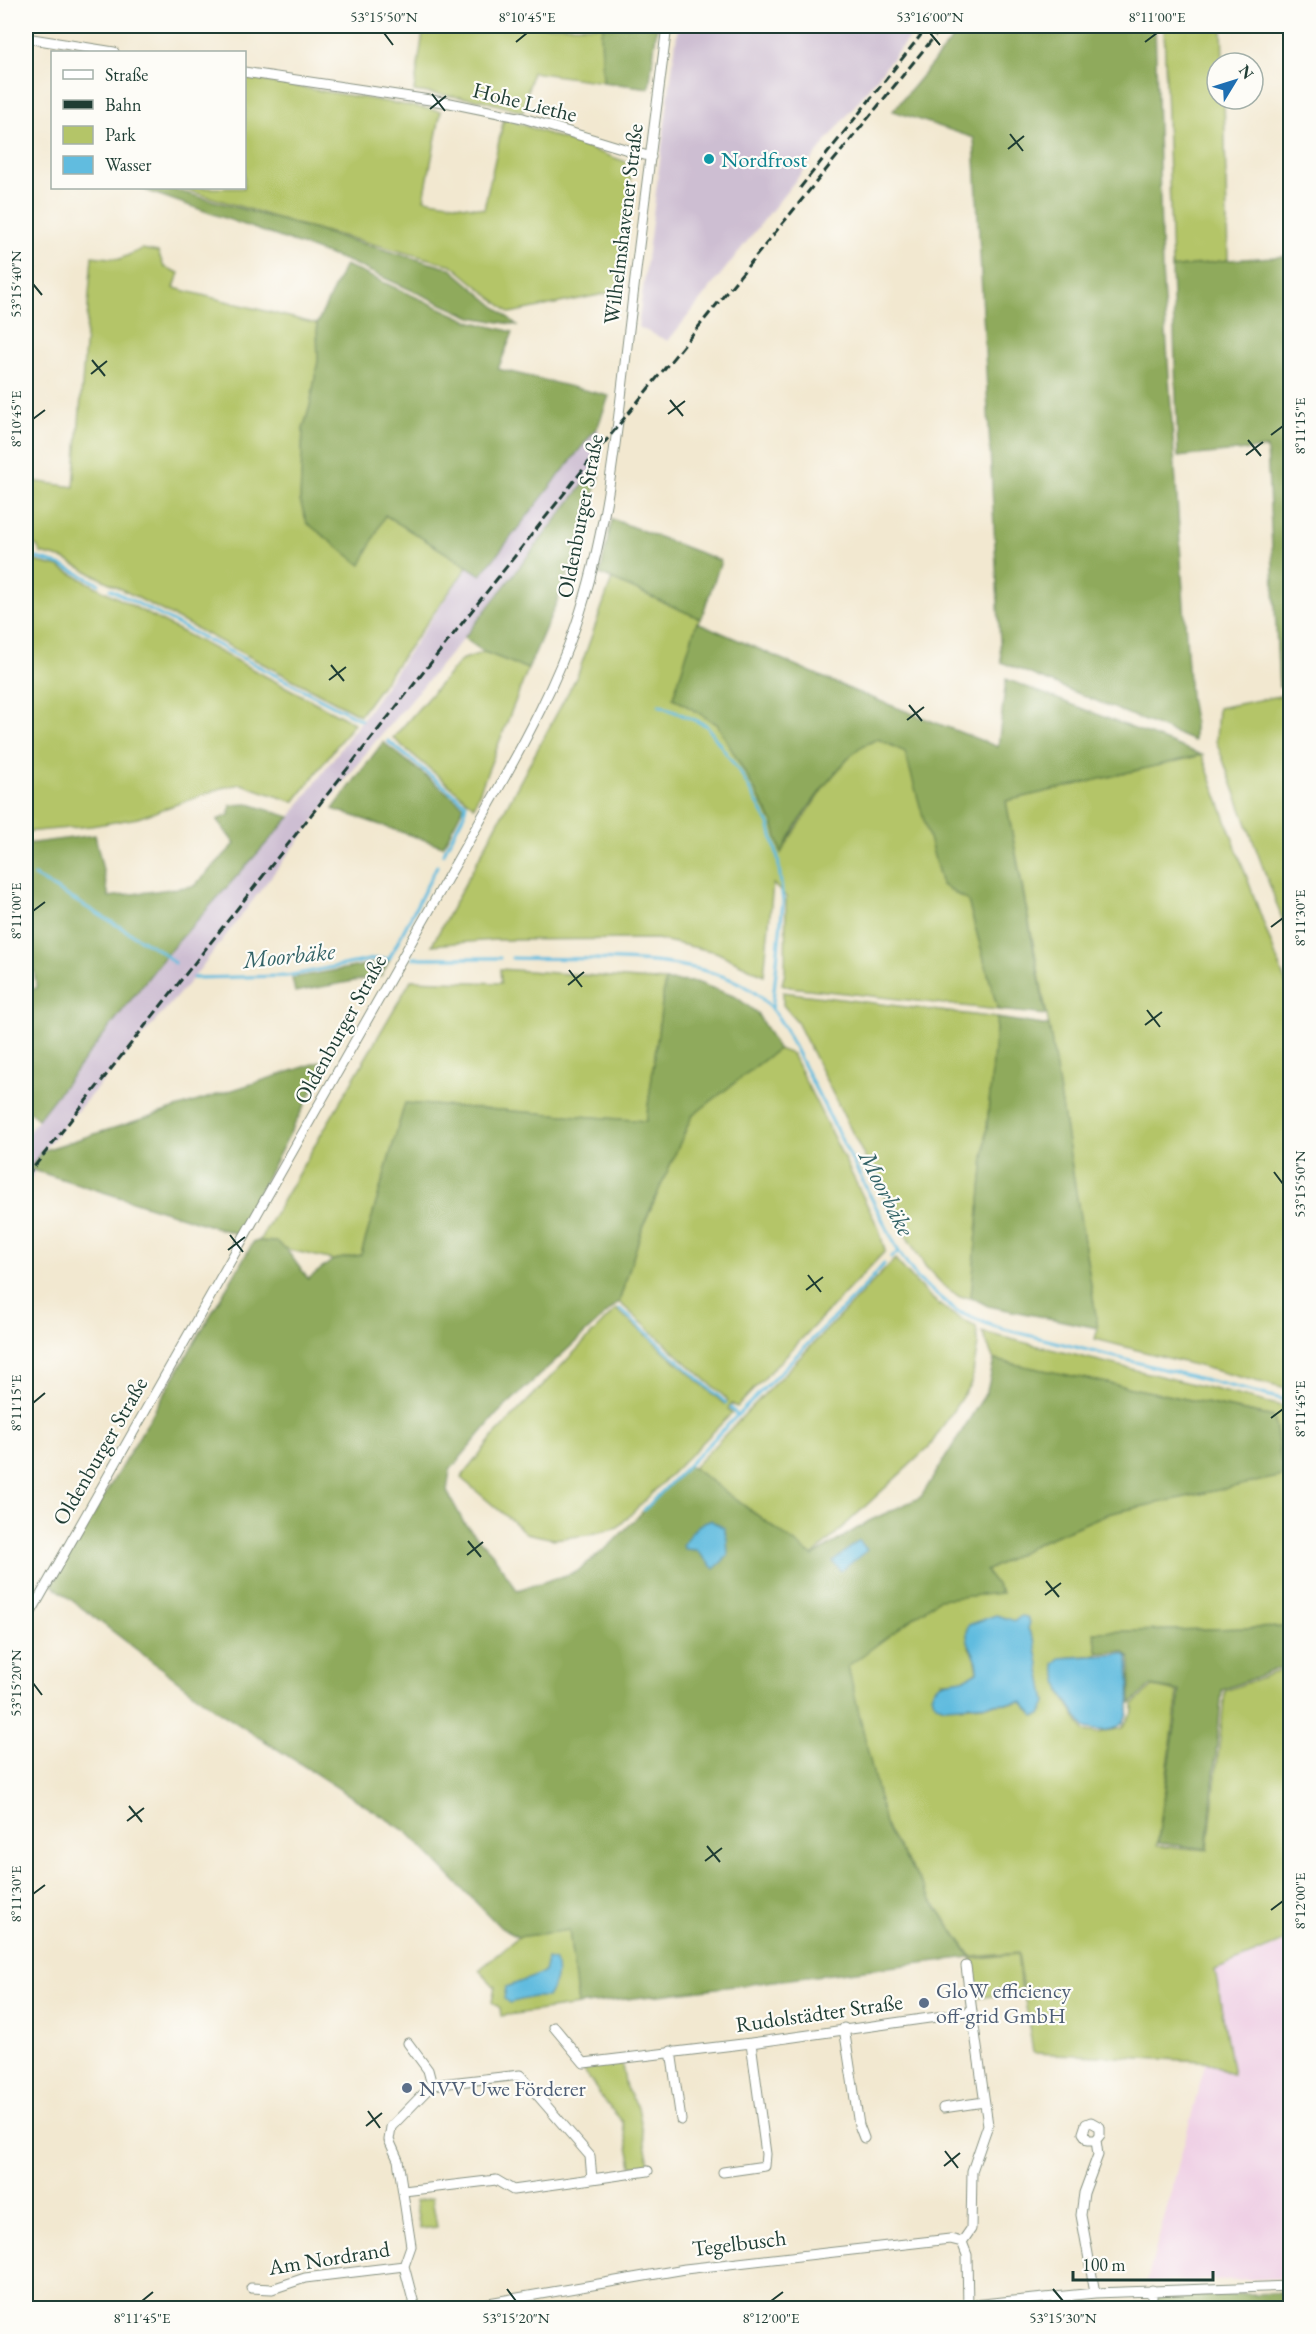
<svg xmlns="http://www.w3.org/2000/svg" width="1316" height="2334" viewBox="0 0 1316 2334" font-family="'EB Garamond',serif">
	<style>
		.built { fill: #efd0e5 }
		.industrial { fill: #cdbed2 }
		.green { fill: #b4c568; stroke: #6a814e; stroke-width: 1.5; fill-rule: evenodd }
		.forest { fill: #8faa5c; stroke: #577448; stroke-width: 1.5 }
		.water { fill: #61bcdf; stroke: #407c8a; stroke-width: 1.5 }
		.lines { fill: none; stroke-linecap: round; stroke-linejoin: round }
		.stream { stroke: #61bcdf; stroke-width: 3 }
		.minor-casing { stroke: #889282; stroke-width: 11 }
		.minor { stroke: #fff; stroke-width: 9 }
		.rail { stroke: #1f3d34; stroke-width: 3; stroke-dasharray: 9 4.5; stroke-linecap: butt }
		.ticks { fill: none; stroke: #1f3d34; stroke-width: 2 }
		.culture-dot { fill: #0f9aa8; stroke: #fdfcf7; stroke-width: 2 }
		.service-dot { fill: #5c6f8a; stroke: #fdfcf7; stroke-width: 2 }
		.labels { text-anchor: middle; dominant-baseline: central; stroke-width: 4.5; stroke-linejoin: round; paint-order: stroke }
		.street-label { font-size: 22px; fill: #1f3d34; stroke: #fdfcf7 }
		.culture-label { font-size: 22px; fill: #0d838f; stroke: #fdfcf7; text-anchor: start }
		.service-label { font-size: 22px; fill: #4e5e75; stroke: #fdfcf7; text-anchor: start }
		.water-label { font-size: 24px; font-style: italic; fill: #336367; stroke: #fdfcf7 }
		.neatline { fill: none; stroke: #1f3d34; stroke-width: 2 }
		.ticks-label { font-size: 15px; text-anchor: middle; fill: #1f3d34 }
	</style>
	<rect width="100%" height="100%" fill="#fdfcf7"/>
	<filter id="ink" filterUnits="userSpaceOnUse"><feTurbulence type="fractalNoise" baseFrequency=".0167" numOctaves="2"/><feDisplacementMap in="SourceGraphic" scale="12" xChannelSelector="R" yChannelSelector="G"/><feConvolveMatrix kernelMatrix="1 2 1 2 8 2 1 2 1" color-interpolation-filters="sRGB"/></filter>
	<filter id="wash" filterUnits="userSpaceOnUse"><feTurbulence type="fractalNoise" baseFrequency=".008" numOctaves="4" result="noise"/><feDisplacementMap in="SourceGraphic" scale="24" xChannelSelector="R" yChannelSelector="G"/><feGaussianBlur stdDeviation="1.35" result="paint"/><feColorMatrix in="noise" values="0 0 0 0 0 0 0 0 0 0 0 0 0 0 0 0 0 1.4 0 .05"/><feComposite in="paint" operator="in"/></filter>
	<g filter="url(#wash)">
		<rect width="100%" height="100%" fill="#f2e8d0"/>
		<!-- built -->
		<path class="built" d="M1290 1941V2278L1147 2282 1206 2061 1233 2074 1215 1970Z"/>
		<!-- industrial -->
		<path class="industrial" d="M678 26H918L668 341 638 327Z
			M598 426 599 462 591 475 464 638 374 743 193 978 42 1151 33 1175 26 1184V1136L38 1119 165 956 290 817 367 713 468 566 481 575Z"/>
		<!-- green -->
		<path class="green" d="M424 26H604L601 33 603 82 532 72 523 112 481 100 414 91Z
			M1164 26H1222L1223 63H1217V99H1224L1228 260 1172 268Z
			M245 78 441 111 424 199 484 209 504 118 632 164 619 291 510 313 452 265 297 224 180 188H244Z
			M142 249 158 252 164 267 179 273 174 288 317 324 318 361 310 406 303 429 300 501 385 515 468 566 360 715 64 559 41 553 37 546 26 540V480L74 487 92 256 120 259Z
			M26 559 59 567 354 723 294 802 241 784 225 787 138 818 91 826 26 832Z
			M612 579 701 619 697 622 673 698 717 724 773 823 781 853 826 784 840 768 858 748 878 739 906 752 942 885 968 901 998 1010 790 987 782 984 785 973 786 897 773 884 764 975 716 952 657 939 494 940 432 945 578 674Z
			M484 652 528 669 474 806 393 738 461 660Z
			M1290 694V940L1216 741 1218 708Z
			M1202 755 1290 995V1390L1095 1339 1098 1328 1049 1026 1006 801Z
			M500 969 665 981 646 1121 405 1103 361 1255 333 1260 286 1249 277 1242 259 1241 411 980 501 983Z
			M783 992 997 1018 971 1297H960L944 1286 925 1266 895 1218 796 1020 783 1005Z
			M778 1049 792 1054 879 1229 885 1251 737 1407 732 1404 728 1409 732 1413 618 1527 588 1535 554 1539 526 1533 461 1478 492 1438 616 1309 724 1404 728 1400 619 1302 643 1226 692 1116Z
			M895 1259C922 1290 938 1309 976 1327L978 1344 971 1383 930 1446 812 1556 693 1468Z
			M982 1332 1290 1408V1627L1095 1632 1098 1655 1060 1658 1061 1692 1084 1731 1098 1733 1122 1728 1133 1712V1704L1153 1687 1178 1692 1157 1846 1208 1850 1225 1691 1290 1667V1939L1215 1970 1233 2075 1205 2061 1033 2053 1018 1953 972 1957 931 1899 886 1828 847 1666 939 1599 1002 1593 986 1571 1038 1543 1107 1514 1283 1476 1274 1417 994 1360ZM1015 1621 1028 1629 1035 1643 1046 1702 1031 1713 1029 1707 1023 1702 960 1707 941 1681C956 1681 966 1681 978 1671L975 1655 969 1648Z
			M569 1930 578 2005 501 2016 500 2008 492 2002 495 1987 479 1970 518 1937Z
			M1017 1954 1022 1992 977 1998 971 1959Z
			M621 2060 626 2088 638 2107 649 2164 632 2166 623 2122 605 2102 582 2068Z
			M432 2198 437 2227 420 2229 415 2201Z"/>
		<!-- forest -->
		<path class="forest" d="M604 26H657L649 88 603 82 601 33Z
			M963 26H1155L1162 270 1190 697 1194 721V741L1001 662 974 138 893 111Z
			M139 188H168L451 269 517 325 471 317 347 261Z
			M1290 256V685L1279 687 1267 448 1178 457 1172 268 1228 260Z
			M345 265 469 321 513 332 498 369 609 396 598 426 481 575 385 515 361 565 307 523 300 501 303 429 310 406 318 361 317 324Z
			M600 474 572 566 528 669 484 652 464 638 591 475Z
			M612 519 721 561 701 619 600 574Z
			M697 622 854 691 998 747 1006 679 1202 755 1006 801 1046 1015 998 1010 968 901 942 885 905 752 878 739C871 742 862 745 857 750 828 776 799 819 781 853L773 822 717 724 673 698Z
			M383 742 464 806 443 846 333 809Z
			M249 804 290 817 165 956 38 1119 26 1109V991L37 988 26 928V844L95 835 109 897 194 886 235 844 217 820 229 815 231 805Z
			M389 961 381 976 295 992 292 978Z
			M665 981 696 982 736 997 757 1013 778 1049 692 1116 643 1226 619 1302 497 1414 450 1470 447 1491 464 1523 492 1553 517 1590 576 1572 610 1545 687 1466 693 1468 813 1556 869 1521 921 1497 987 1391 994 1360 1274 1417 1283 1476 1107 1514 1038 1543 986 1571 1002 1593 939 1599 848 1666 886 1828 931 1899 971 1957 578 2005 569 1930 518 1937 501 1928 407 1832 216 1710 52 1585 254 1241 277 1242 286 1249 308 1279 333 1260 361 1255 405 1103 646 1121Z
			M997 1018 1049 1026 1098 1328 988 1306 971 1297Z
			M329 1059 237 1234 30 1169 42 1151Z
			M1290 1627V1664L1222 1690 1207 1849 1158 1843 1180 1691 1151 1686 1131 1703 1130 1658 1124 1652 1098 1653 1094 1632Z
			M1287 2293 1284 2308H1158L1157 2296Z"/>
		<!-- water -->
		<path class="water" d="M710 1520 724 1528 727 1539 728 1556 714 1569 696 1550 685 1549 683 1546C689 1534 698 1523 710 1520Z
			M859 1540 867 1550 841 1571 833 1562Z
			M996 1615 1015 1621 1021 1616 1027 1617 1030 1622 1028 1629 1035 1643 1046 1702 1041 1715 1035 1716 1022 1702 945 1707 936 1704 931 1695C938 1674 960 1686 978 1672 979 1651 963 1649 968 1625Z
			M1124 1654 1128 1657C1128 1694 1142 1742 1085 1728L1061 1692 1054 1664 1060 1658Z
			M547 1959 555 1961C559 1977 555 1983 547 1997H533L509 2003 504 1999 506 1987 544 1973Z"/>
		<g class="lines">
			<!-- stream -->
			<path class="stream" d="M26 556C53 560 75 571 99 584
				M110 589 361 720
				M659 705 706 725 741 774 769 824 778 858 783 902 772 1010
				M388 741 466 804 464 814 443 854
				M34 876 162 952 174 963
				M413 958H500
				M512 958C580 960 693 952 751 990 765 999 776 1013 784 1027L899 1252 918 1279 956 1311 996 1327 1290 1401
				M193 978 287 976 374 959H389L437 866
				M891 1257 899 1252
				M620 1309 726 1403
				M731 1408 737 1415
				M644 1510 867 1284 884 1264"/>
		</g>
	</g>
	<g filter="url(#ink)">
		<g class="lines">
			<!-- minor casing -->
			<g class="minor-casing">
				<path id="minor" d="M26 38 114 52
					M244 72 450 103 523 118 651 157
					M26 1621 498 789C528 736 556 683 576 625 610 525 618 418 631 313 642 217 655 121 667 26
					M966 1966 972 2012
					M554 2027 584 2063 751 2043 972 2012 988 2125 972 2171 971 2229 962 2242
					M844 2028 859 2125 864 2138
					M408 2043 428 2070 432 2085
					M671 2051 681 2120
					M943 2108 984 2102
					M723 2172 765 2166 766 2154 751 2043
					M592 2179 648 2171
					M404 2191 496 2180 513 2190 592 2179 590 2156 520 2075 432 2085 391 2127 389 2140 398 2160 411 2246 404 2266
					M404 2266 415 2308
					M251 2288 272 2289 305 2278 404 2266
					M1095 2293 1081 2215 1084 2193 1098 2155 1096 2140H1088L1083 2133 1086 2124 1091 2122 1100 2127V2135L1096 2140
					M460 2308 685 2269 950 2239 962 2242 967 2255 968 2308
					M942 2308 1095 2293 1290 2286
					M1152 2308V2290"/>
			</g>
			<!-- minor -->
			<use href="#minor" class="minor"/>
			<!-- rail -->
			<path class="rail" d="M800 188 928 26
				M26 1177 600 448 943 26"/>
		</g>
	</g>
	<!-- ticks -->
	<path class="ticks" d="M384 33 393 45M930 33 940 45M516 42 527 33M1145 42 1157 33M432 94 445 111M430 109 446 96M1010 134 1023 151M1008 149 1024 136M33 284 42 295M92 360 105 376M91 374 107 361M670 400 683 416M668 414 685 401M33 419 45 410M1271 435 1283 426M1248 440 1261 456M1246 455 1263 442M331 665 344 681M329 680 346 667M909 705 922 721M907 720 924 707M33 911 45 902M1271 927 1283 918M569 970 582 987M568 985 584 972M1147 1010 1160 1027M1145 1025 1162 1012M1274 1172 1283 1184M230 1235 243 1252M228 1250 245 1237M808 1275 821 1292M806 1290 823 1277M33 1403 45 1393M1271 1418 1283 1409M468 1541 481 1557M467 1555 483 1542M1046 1581 1059 1597M1045 1595 1061 1583M33 1683 42 1695M129 1806 142 1822M127 1821 144 1808M707 1846 720 1862M705 1861 722 1848M33 1894 45 1885M1271 1910 1283 1901M368 2111 380 2128M366 2126 382 2113M945 2151 958 2168M944 2166 960 2153M507 2289 516 2301M1053 2289 1063 2301M142 2301 153 2292M771 2301 783 2292"/>
	<!-- markers -->
	<circle class="culture-dot" cx="709" cy="159" r="6"/>
	<g class="service-dot">
		<circle cx="924" cy="2003" r="6"/>
		<circle cx="407" cy="2088" r="6"/>
	</g>
	<g class="labels">
		<!-- street labels -->
		<g class="street-label">
			<text transform="translate(525 102) rotate(14)">Hohe Liethe</text>
			<text transform="translate(623 224) rotate(-83)">Wilhelmshavener Straße</text>
			<text transform="translate(580 516) rotate(-79)">Oldenburger Straße</text>
			<text transform="translate(340 1029) rotate(-61)">Oldenburger Straße</text>
			<text transform="translate(100 1451) rotate(-60)">Oldenburger Straße</text>
			<text transform="translate(819 2013) rotate(-8)">Rudolstädter Straße</text>
			<text transform="translate(739 2243) rotate(-7)">Tegelbusch</text>
			<text transform="translate(329 2258) rotate(-9)">Am Nordrand</text>
		</g>
		<!-- culture labels -->
		<g class="culture-label">
			<text x="721" y="159">Nordfrost</text>
		</g>
		<!-- service labels -->
		<g class="service-label">
			<text x="936" y="1990">GloW efficiency<tspan x="936" dy="25">off-grid GmbH</tspan></text>
			<text x="419" y="2088">NVV Uwe Förderer</text>
		</g>
		<!-- water labels -->
		<g class="water-label">
			<text transform="translate(289 955) rotate(-6)">Moorbäke</text>
			<text transform="translate(887 1193) rotate(63)">Moorbäke</text>
		</g>
	</g>
	<!-- margin -->
	<rect width="1316" height="2334" fill="none" stroke="#fdfcf7" stroke-width="66"/>
	<!-- legend -->
	<rect x="51" y="51" width="195" height="138" fill="#fdfcf7" stroke="#a4b0a9" stroke-width="1.5"/>
	<rect x="63" y="70" width="30" height="9" fill="#ffffff" stroke="#a4b0a9" stroke-width="1.5"/>
	<text x="105" y="81" font-size="18" fill="#1f3d34">Straße</text>
	<rect x="63" y="100" width="30" height="9" fill="#1f3d34" stroke="#a4b0a9" stroke-width="1.5"/>
	<text x="105" y="111" font-size="18" fill="#1f3d34">Bahn</text>
	<rect x="63" y="126" width="30" height="18" fill="#b4c568" stroke="#a4b0a9" stroke-width="1.5"/>
	<text x="105" y="141" font-size="18" fill="#1f3d34">Park</text>
	<rect x="63" y="156" width="30" height="18" fill="#61bcdf" stroke="#a4b0a9" stroke-width="1.5"/>
	<text x="105" y="171" font-size="18" fill="#1f3d34">Wasser</text>
	<!-- north arrow -->
	<g transform="translate(1235 81) rotate(52)"><circle r="28" fill="#fdfcf7" stroke="#a4b0a9" stroke-width="1.5"/>
	<path d="M0-4.5L10 22L0 15L-10 22Z" fill="#1f6fb2"/>
	<text y="-9" font-size="16" font-weight="bold" text-anchor="middle" fill="#1f3d34">N</text>
	</g>
	<!-- scale -->
	<path d="M1073 2271v9h140v-9" fill="none" stroke="#1f3d34" stroke-width="3"/>
	<text x="1082" y="2271" font-size="18" fill="#1f3d34" stroke="#fdfcf7" stroke-width="4.5" paint-order="stroke">100 m</text>
	<rect x="33" y="33" width="1250" height="2268" class="neatline"/>
	<g class="ticks-label">
		<text x="384" y="22">53°15'50"N</text>
		<text x="527" y="22">8°10'45"E</text>
		<text x="930" y="22">53°16'00"N</text>
		<text x="1157" y="22">8°11'00"E</text>
		<text transform="translate(16 284) rotate(-90)" y="5">53°15'40"N</text>
		<text transform="translate(16 419) rotate(-90)" y="5">8°10'45"E</text>
		<text transform="translate(1300 426) rotate(-90)" y="5">8°11'15"E</text>
		<text transform="translate(16 911) rotate(-90)" y="5">8°11'00"E</text>
		<text transform="translate(1300 918) rotate(-90)" y="5">8°11'30"E</text>
		<text transform="translate(1300 1184) rotate(-90)" y="5">53°15'50"N</text>
		<text transform="translate(16 1403) rotate(-90)" y="5">8°11'15"E</text>
		<text transform="translate(1300 1409) rotate(-90)" y="5">8°11'45"E</text>
		<text transform="translate(16 1683) rotate(-90)" y="5">53°15'20"N</text>
		<text transform="translate(16 1894) rotate(-90)" y="5">8°11'30"E</text>
		<text transform="translate(1300 1901) rotate(-90)" y="5">8°12'00"E</text>
		<text x="142" y="2323">8°11'45"E</text>
		<text x="516" y="2323">53°15'20"N</text>
		<text x="771" y="2323">8°12'00"E</text>
		<text x="1063" y="2323">53°15'30"N</text>
	</g>
</svg>
